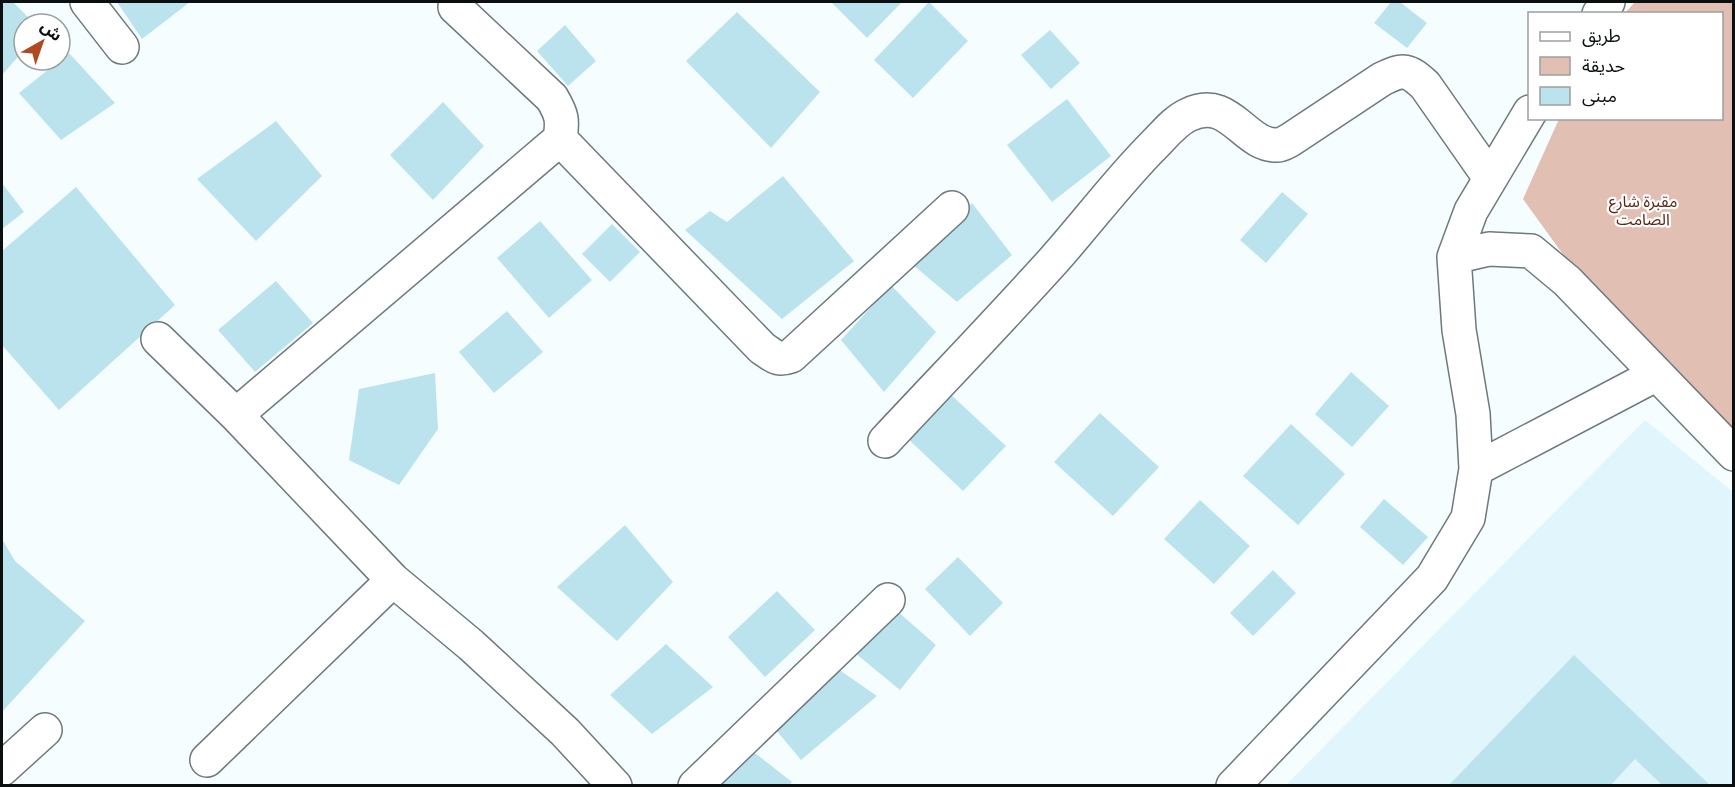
<svg xmlns="http://www.w3.org/2000/svg" width="1735" height="787" viewBox="0 0 1735 787" font-family="'Exo 2','Noto Sans Arabic',sans-serif">
	<style>
		.built { fill: #e1f6fc }
		.green { fill: #e1bfb2 }
		.building { fill: #bbe3ee }
		.lines { fill: none; stroke-linecap: round; stroke-linejoin: round }
		.minor-casing { stroke: #6e797c; stroke-width: 36 }
		.minor { stroke: #fff; stroke-width: 33 }
		.labels { text-anchor: middle; dominant-baseline: central; stroke-width: 4.5; stroke-linejoin: round; paint-order: stroke }
		.park-label { font-size: 16px; fill: #542615; stroke: #fff }
	</style>
	<rect width="100%" height="100%" fill="#f6fdff"/>
	<!-- built -->
	<path class="built" d="M1645 420 1733 492V785L1285 786Z"/>
	<!-- green -->
	<path class="green" d="M1635 2H1733V432L1625 340 1523 199 1559 119 1722 118V14L1625 13Z"/>
	<!-- building -->
	<path class="building" d="M2 2H13L35 24H24V50L2 75Z
		M117 2H190L142 39Z
		M831 2H902L867 38Z
		M929 2 968 41 913 98 874 60Z
		M1391 2H1400L1427 23 1407 48 1374 23Z
		M737 12 820 92 771 148 686 61Z
		M565 25 596 61 568 86 537 51Z
		M1050 30 1080 63 1051 89 1021 55Z
		M69 53 115 103 61 140 19 93Z
		M1067 99 1111 156 1052 202 1007 145Z
		M443 102 484 146 433 200 390 155Z
		M276 121 322 176 256 241 197 179Z
		M783 176 854 261 782 319 685 230 710 211 727 222Z
		M2 183 24 212 2 229Z
		M76 187 175 305 59 410 2 345V251Z
		M1282 192 1308 214 1266 263 1240 240Z
		M972 203 1012 255 957 302 912 264Z
		M540 221 592 280 549 318 497 258Z
		M612 224 640 252 610 282 582 254Z
		M276 281 313 323 255 372 218 330Z
		M891 285 936 332 884 392 841 340Z
		M507 311 543 352 494 393 459 352Z
		M1351 372 1389 406 1352 447 1315 414Z
		M435 373 438 429 399 485 349 460 359 389Z
		M947 391 1006 446 963 491 905 436Z
		M1100 413 1159 467 1113 516 1054 462Z
		M1291 424 1345 474 1298 525 1243 476Z
		M1384 499 1428 537 1403 565 1360 527Z
		M1200 500 1250 546 1214 584 1164 539Z
		M625 525 673 582 617 641 557 587Z
		M2 539 15 561 85 621 2 712Z
		M958 557 1003 603 970 636 925 589Z
		M1273 570 1296 593 1253 636 1230 613Z
		M777 591 815 630 765 677 728 637Z
		M896 610 936 645 900 690 849 648Z
		M666 644 713 687 652 734 610 695Z
		M1574 655 1711 786H1663L1635 759 1610 786H1448Z
		M825 660 877 696 801 760 766 718Z
		M741 742 792 782 789 786H707Z"/>
	<g class="lines">
		<!-- minor casing -->
		<g class="minor-casing">
			<path id="minor" d="M87 2 122 47
				M1599 14 1608 2
				M560 139 762 348C774 356 777 361 791 356L952 208
				M1454 257 1489 249 1531 251 1567 281 1734 454
				M158 339 236 415 393 580 471 645 565 732 615 786
				M236 415 560 139C563 120 562 115 552 98L455 7
				M885 441C941 381 998 322 1053 261 1087 223 1118 181 1154 145 1165 134 1175 121 1188 115 1230 94 1244 147 1278 145 1282 145 1286 142 1290 140L1382 79C1404 68 1408 70 1425 85L1490 178
				M1476 469 1657 374
				M207 760 393 580
				M2 769 45 730
				M695 786 888 600
				M1233 786 1432 578 1468 518 1476 469 1473 414 1459 330 1454 257 1471 211 1530 112"/>
		</g>
		<!-- minor -->
		<use href="#minor" class="minor"/>
	</g>
	<g class="labels">
		<!-- park labels -->
		<g class="park-label">
			<text x="1643" y="200">مقبرة شارع<tspan x="1643" dy="18">الصامت</tspan></text>
		</g>
	</g>
	<!-- border -->
	<rect width="1735" height="787" fill="none" stroke="#0b0f10" stroke-width="6"/>
	<!-- legend -->
	<rect x="1528" y="12" width="195" height="108" fill="#ffffff" stroke="#9d9f9f" stroke-width="1.5"/>
	<rect x="1540" y="32" width="30" height="9" fill="#ffffff" stroke="#9d9f9f" stroke-width="1.5"/>
	<text x="1582" y="42" font-size="18" fill="#0b0f10">طريق</text>
	<rect x="1540" y="57" width="30" height="18" fill="#e1bfb2" stroke="#9d9f9f" stroke-width="1.5"/>
	<text x="1582" y="72" font-size="18" fill="#0b0f10">حديقة</text>
	<rect x="1540" y="87" width="30" height="18" fill="#bbe3ee" stroke="#9d9f9f" stroke-width="1.5"/>
	<text x="1582" y="102" font-size="18" fill="#0b0f10">مبنى</text>
	<!-- north arrow -->
	<g transform="translate(42 42) rotate(40)"><circle r="28" fill="#ffffff" stroke="#9d9f9f" stroke-width="1.5"/>
	<path d="M0-4.5L10 22L0 15L-10 22Z" fill="#b04922"/>
	<text y="-9" font-size="16" font-weight="bold" text-anchor="middle" fill="#0b0f10">ش</text>
	</g>
</svg>
